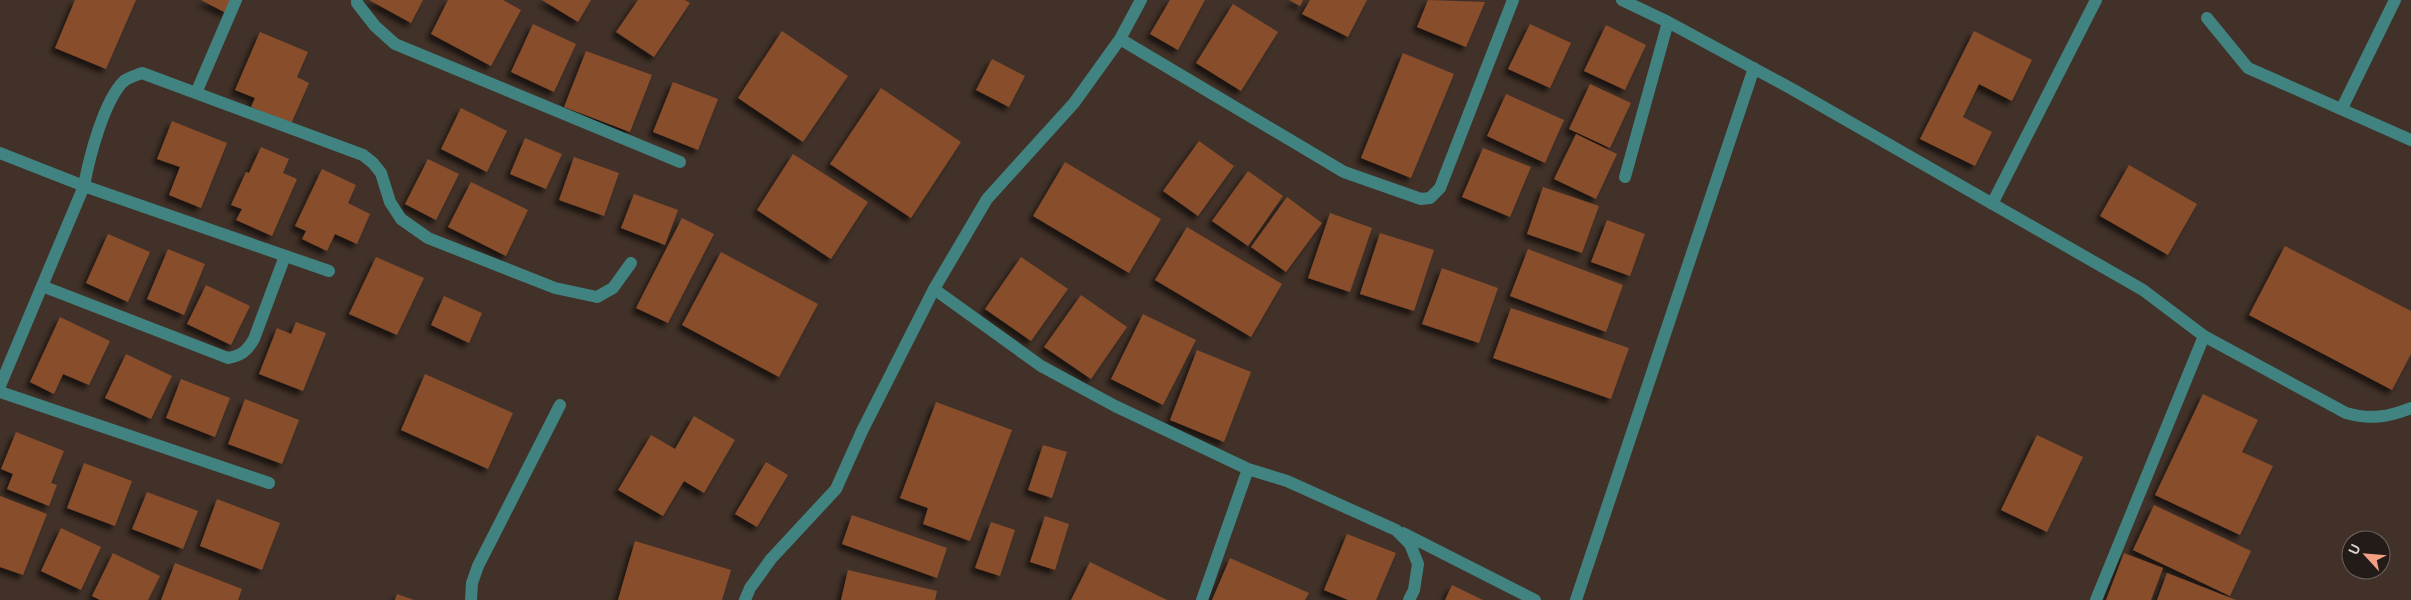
<svg xmlns="http://www.w3.org/2000/svg" width="2411" height="600" viewBox="0 0 2411 600" font-family="'DM Sans',sans-serif">
	<style>
		.building { fill: #884d2c; filter: url(#shadow) }
		.lines { fill: none; stroke-linecap: round; stroke-linejoin: round }
		.minor { stroke: #408380; stroke-width: 12 }
	</style>
	<defs>
		<filter id="shadow"><feDropShadow dx="-4.5" dy="4.5" stdDeviation="2.5" flood-color="#0009"/></filter>
	</defs>
	<rect width="100%" height="100%" fill="#413128"/>
	<!-- building -->
	<path class="building" d="M75 0H136L106 69 55 48Z
		M201 0H233L226 13Z
		M369 0H423L411 23Z
		M448 0H503L521 10 491 66 431 34Z
		M542 0H591L578 22Z
		M638 0H685L690 3 654 57 616 32Z
		M1170 0H1205L1178 50 1150 34Z
		M1289 0H1303L1300 6Z
		M1310 0H1367L1348 37 1302 14Z
		M1428 0 1485 2 1466 47 1417 27Z
		M1233 4 1278 32 1241 91 1196 63Z
		M533 24 576 44 554 92 511 72Z
		M1530 24 1571 43 1550 88 1508 69Z
		M1606 25 1646 45 1625 90 1584 71Z
		M782 31 848 76 803 142 738 98Z
		M1974 31 2032 60 2012 101 1979 84 1963 117 1992 132 1975 166 1920 139Z
		M260 32 308 52 297 77 309 83 291 124 251 107 255 98 235 90Z
		M586 51 652 75 630 132 564 107Z
		M1403 53 1454 74 1411 178 1361 158Z
		M992 59 1025 76 1009 107 976 90Z
		M673 82 718 99 698 150 653 132Z
		M1590 84 1631 103 1610 148 1569 129Z
		M881 88 961 142 911 218 830 164Z
		M1506 94 1564 120 1545 163 1487 136Z
		M461 108 507 131 487 172 441 149Z
		M172 121 227 143 201 208 169 195 180 167 157 159Z
		M1576 134 1617 154 1596 199 1554 179Z
		M525 138 562 154 546 189 510 174Z
		M1199 141 1234 166 1198 216 1163 191Z
		M261 147 289 159 283 173 297 179 272 236 236 220 242 209 231 205 246 172 249 173Z
		M1483 148 1531 167 1510 217 1462 197Z
		M793 154 868 202 831 259 757 210Z
		M574 157 619 173 604 216 559 200Z
		M428 159 459 174 436 220 405 204Z
		M1065 162 1161 219 1129 273 1033 216Z
		M2129 165 2197 204 2168 255 2100 216Z
		M322 169 356 185 348 203 370 214 357 244 335 234 327 251 302 239 306 231 295 226Z
		M1248 171 1283 196 1248 246 1212 221Z
		M471 182 528 210 506 256 448 227Z
		M1543 187 1599 206 1582 253 1527 234Z
		M634 194 678 210 665 245 621 228Z
		M1287 197 1322 223 1286 272 1251 247Z
		M1330 213 1372 228 1350 292 1308 278Z
		M682 218 714 234 668 323 636 308Z
		M1607 220 1645 234 1630 276 1591 262Z
		M1187 227 1282 284 1251 337 1155 280Z
		M1380 233 1434 250 1414 311 1360 294Z
		M108 234 150 252 128 302 86 283Z
		M2285 246 2411 311V354L2392 390 2249 315Z
		M168 249 205 264 184 315 147 299Z
		M1528 249 1623 285 1606 332 1510 296Z
		M721 252 818 304 779 377 682 325Z
		M376 257 424 278 397 335 349 314Z
		M1021 257 1068 289 1031 341 985 309Z
		M1442 268 1498 288 1479 343 1422 324Z
		M206 285 250 306 231 345 187 324Z
		M1081 295 1127 327 1091 379 1044 347Z
		M444 296 482 313 469 343 431 325Z
		M1511 308 1629 348 1611 399 1493 358Z
		M1143 314 1196 340 1163 405 1111 379Z
		M60 317 110 341 89 385 63 374 54 394 30 382Z
		M296 322 326 333 303 391 259 374 277 328 291 334Z
		M1197 350 1251 372 1224 442 1170 420Z
		M126 354 172 376 151 419 105 398Z
		M425 374 513 413 488 469 401 430Z
		M181 379 230 398 215 437 166 418Z
		M2203 394 2258 420 2242 452 2273 466 2240 535 2155 495Z
		M245 399 299 420 282 464 228 444Z
		M936 402 1012 430 970 541 923 524 928 508 900 498Z
		M694 416 735 440 704 493 684 481 663 516 618 490 651 435 675 449Z
		M16 432 64 451 51 483 57 485 49 506 7 489 13 474 1 469Z
		M2037 435 2083 457 2047 532 2001 510Z
		M1043 445 1067 452 1052 498 1028 490Z
		M766 462 788 475 757 527 735 514Z
		M84 463 132 481 115 526 67 508Z
		M147 492 198 511 183 549 132 529Z
		M0 496 47 514 23 575 0 567Z
		M217 499 280 523 262 570 200 546Z
		M2154 505 2251 551 2230 596 2133 550Z
		M852 515 947 548 937 578 842 544Z
		M1045 516 1069 524 1055 570 1030 562Z
		M991 522 1015 530 1000 576 975 568Z
		M61 528 101 547 81 590 41 571Z
		M1347 534 1396 553 1376 600H1348L1324 590Z
		M635 541 731 570 722 600H618Z
		M113 553 160 576 148 600H100L92 596Z
		M2124 553 2163 568 2151 600H2106Z
		M1230 558 1309 593 1305 600H1212Z
		M1090 562 1167 600H1071Z
		M175 563 242 589 238 600H161Z
		M848 570 937 591 935 600H841Z
		M2167 573 2236 600H2157Z
		M1452 585 1483 600H1445Z
		M397 594 414 600H395Z"/>
	<g class="lines">
		<!-- minor -->
		<path class="minor" d="M357 0V3L375 26 395 44 680 162
			M1622 0 1668 22 1792 89 2143 290 2204 336 2346 413C2370 420 2388 417 2411 408
			M2207 18 2248 68 2411 140
			M1120 39 1344 172 1421 199 1430 198 1440 188 1513 0
			M196 93 236 0
			M2342 108 2395 0
			M0 153 84 186C89 158 104 100 124 81 129 77 137 75 142 73L363 155 373 163 381 173 390 202 401 219 428 238 555 288 597 297 613 288 631 263
			M1625 177 1668 22
			M1992 204 2096 0
			M42 286 228 358C241 356 247 351 254 339L285 256
			M934 289 1041 366 1115 406 1248 469 1287 481 1396 530 1410 544 1418 564 1414 590 1409 600
			M0 386 84 186 329 271
			M0 392 269 483
			M1403 533 1535 600
			M471 600 472 583 478 566 560 405
			M745 600 750 588 771 559 836 489 862 431 934 289 987 199 1074 103 1120 39 1141 0
			M1202 600 1248 469
			M1576 600 1754 68
			M2096 600 2204 336"/>
	</g>
	<!-- north arrow -->
	<g transform="translate(2366 555) rotate(296)"><circle r="24" fill="#221b17" stroke="#6d645f"/>
	<path d="M0-4L9 19L0 12L-9 19Z" fill="#f39f83"/>
	<text y="-8" font-size="14" font-weight="bold" text-anchor="middle" fill="#ddd2cc">U</text>
	</g>
</svg>
